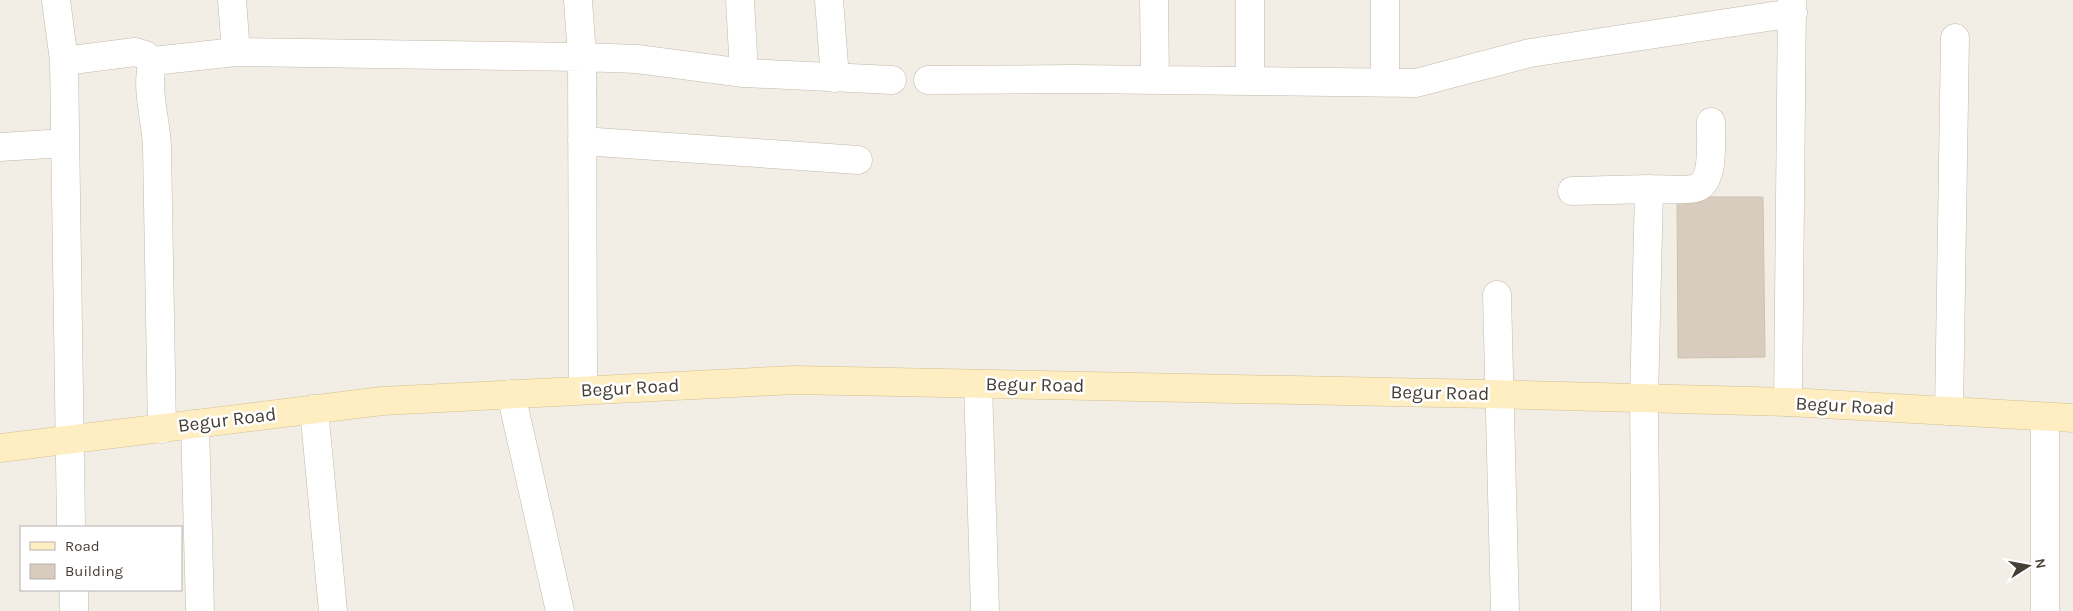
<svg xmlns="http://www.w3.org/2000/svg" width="2073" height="611" viewBox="0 0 2073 611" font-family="Karla,sans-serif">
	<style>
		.building { fill: #d7ccbd; stroke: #cfc1ad }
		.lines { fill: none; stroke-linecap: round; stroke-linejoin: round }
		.minor-casing { stroke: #c1b8aa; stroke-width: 29 }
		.secondary-casing { stroke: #d4c193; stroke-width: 29 }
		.minor { stroke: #fff; stroke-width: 28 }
		.secondary { stroke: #ffeec2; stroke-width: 28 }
		.labels { text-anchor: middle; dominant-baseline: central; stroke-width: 5; stroke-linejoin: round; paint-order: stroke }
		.street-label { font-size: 19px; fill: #453e34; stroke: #fff }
	</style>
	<rect width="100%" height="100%" fill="#f3eee5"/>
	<!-- building -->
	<path class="building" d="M1677 197H1763L1765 357 1678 358Z"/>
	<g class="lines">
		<!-- minor casing -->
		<g class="minor-casing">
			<path id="minor" d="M56 0 64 61 71 527
				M232 0 236 52
				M578 0 582 57 583 390
				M740 0 744 73
				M829 0 835 78
				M1154 0 1155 80
				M1385 0V83
				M64 61 135 52 145 55 153 61
				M928 80 1073 79 1416 83 1530 53 1793 13
				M1250 81V0
				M582 141 858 160
				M0 147 65 143
				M1649 189C1659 189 1688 191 1696 188 1716 181 1710 139 1711 122
				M1572 191 1649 189 1644 400 1646 611
				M1497 295 1505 611
				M978 384 985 611
				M511 394 560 611
				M1788 402 1792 0
				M314 409 333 611
				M1949 411 1955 38
				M195 424 200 611
				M162 429C160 335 159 241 157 147 156 118 145 89 153 61L236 52 582 57 637 59 744 73 892 80
				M74 590V611
				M2045 611V417"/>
		</g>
		<!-- secondary casing -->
		<g class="secondary-casing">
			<path id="secondary" d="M0 448 382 401 794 380 1488 394 1788 402 2073 418"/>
		</g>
		<!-- minor -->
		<use href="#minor" class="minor"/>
		<!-- secondary -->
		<use href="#secondary" class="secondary"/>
	</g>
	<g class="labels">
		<!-- street labels -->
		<g class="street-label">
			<text transform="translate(1035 385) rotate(1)">Begur Road</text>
			<text transform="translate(630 388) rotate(-3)">Begur Road</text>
			<text transform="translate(1440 393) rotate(1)">Begur Road</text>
			<text transform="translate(1845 406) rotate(3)">Begur Road</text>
			<text transform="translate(227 420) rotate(-7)">Begur Road</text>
		</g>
	</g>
	<!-- legend -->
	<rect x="20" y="526" width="162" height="65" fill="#ffffff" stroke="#b5b2ae"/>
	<rect x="30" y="542" width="25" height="8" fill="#ffeec2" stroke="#b5b2ae"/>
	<text x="65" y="551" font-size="15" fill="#453e34">Road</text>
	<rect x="30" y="564" width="25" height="15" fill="#d7ccbd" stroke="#b5b2ae"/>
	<text x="65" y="576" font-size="15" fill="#453e34">Building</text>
	<!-- north arrow -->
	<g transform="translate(2028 566) rotate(79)" stroke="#ffffff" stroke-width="4" paint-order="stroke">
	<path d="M0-4L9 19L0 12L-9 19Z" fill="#453e34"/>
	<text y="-8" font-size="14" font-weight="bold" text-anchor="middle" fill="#453e34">N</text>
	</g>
</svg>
